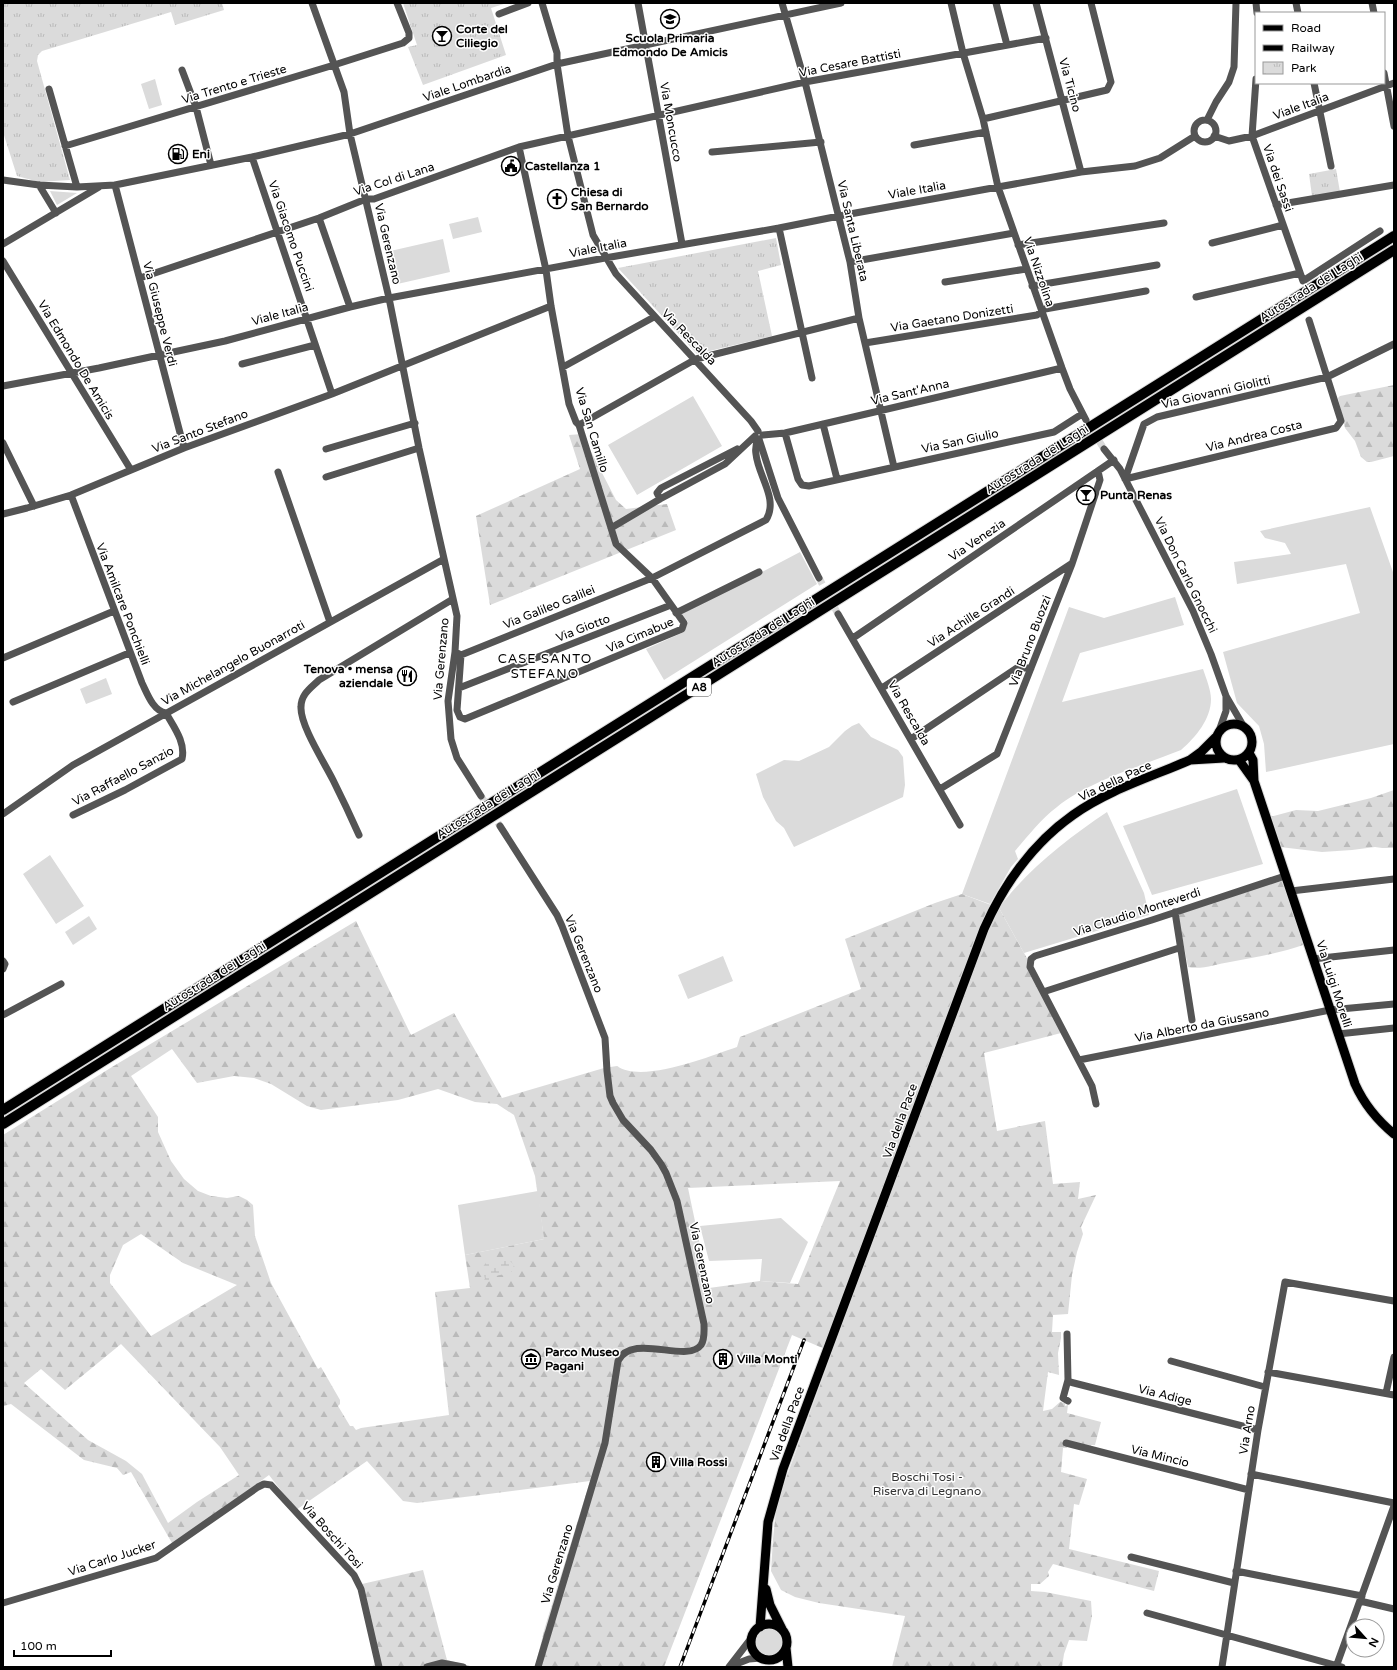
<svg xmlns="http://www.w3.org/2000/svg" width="1397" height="1670" viewBox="0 0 1397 1670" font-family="'Varela Round',sans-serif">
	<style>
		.grass { fill: #dbdbdb }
		.forest { fill: url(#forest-firs); fill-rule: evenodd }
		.wetland { fill: url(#wetland-marsh) }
		.park { fill: url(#park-tufts) }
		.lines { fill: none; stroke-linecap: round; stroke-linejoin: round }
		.minor-tunnel { stroke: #d9d9d9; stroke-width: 7; stroke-dasharray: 7 3.5; stroke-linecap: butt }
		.major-casing { stroke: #dbdbdb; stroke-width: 11 }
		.highway-casing { stroke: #dbdbdb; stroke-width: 12 }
		.minor { stroke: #545454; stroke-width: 7 }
		.major { stroke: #000; stroke-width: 9 }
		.highway { stroke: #000; stroke-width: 10 }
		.rail-casing { stroke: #000; stroke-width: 3.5 }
		.rail { stroke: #fff; stroke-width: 2; stroke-dasharray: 6; stroke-linecap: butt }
		.labels { text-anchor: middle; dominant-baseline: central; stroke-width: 3; stroke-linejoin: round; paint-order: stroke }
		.shield { fill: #fff; stroke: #4c4c4c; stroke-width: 1 }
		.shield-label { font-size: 11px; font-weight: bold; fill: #000 }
		.poi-label { font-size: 12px; font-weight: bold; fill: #000; stroke: #fff; text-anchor: start }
		.street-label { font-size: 12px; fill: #000; stroke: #fff }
		.park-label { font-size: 12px; fill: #323232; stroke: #fff }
		.neighbourhood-label { font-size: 13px; letter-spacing: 1px; fill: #000; stroke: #fff }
	</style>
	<defs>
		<pattern id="forest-firs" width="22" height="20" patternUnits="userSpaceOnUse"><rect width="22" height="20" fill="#dbdbdb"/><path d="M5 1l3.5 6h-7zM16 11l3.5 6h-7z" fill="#bababa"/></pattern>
		<pattern id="wetland-marsh" width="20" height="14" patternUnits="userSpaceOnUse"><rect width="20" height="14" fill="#dbdbdb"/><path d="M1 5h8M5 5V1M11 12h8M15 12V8" fill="none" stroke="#bababa"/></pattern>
		<pattern id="park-tufts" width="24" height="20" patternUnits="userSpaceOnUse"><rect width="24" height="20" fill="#dbdbdb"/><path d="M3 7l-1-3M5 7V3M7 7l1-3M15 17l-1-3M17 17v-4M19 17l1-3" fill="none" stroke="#bababa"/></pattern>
	</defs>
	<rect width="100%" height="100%" fill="#fff"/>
	<!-- grass -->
	<path class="grass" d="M155 79 162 105 149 109 141 84Z
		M50 191 77 193 57 205Z
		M478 217 482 232 453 239 449 224Z
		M443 239 450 272 393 285 386 252Z
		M693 396 722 446 637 495 608 445Z
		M1370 507 1394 575V744L1266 772 1264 744 1259 726 1237 703 1223 652 1360 613 1346 564 1237 584 1234 562 1291 554 1285 543 1265 538 1260 531Z
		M800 552 817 584 664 680 646 649 684 632 688 622 682 614Z
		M1175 597 1184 625 1080 653 1062 702 1203 669C1206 678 1211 690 1211 699 1211 719 1196 737 1181 750 1144 765 1087 782 1057 807 1041 819 1028 836 1015 851L1018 859 1011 867 990 904 962 894 1069 607 1104 618Z
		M106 678 112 694 86 704 80 689Z
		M859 723 871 737 898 750 903 757 905 785 903 797 794 847 784 828 776 821 763 797 756 774 784 760 799 761 829 747 845 731 852 726Z
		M1237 789 1263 864 1152 895 1123 826Z
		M1107 812 1144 893 1149 915 1024 953 999 908C1028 869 1067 839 1107 812Z
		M50 855 84 906 56 924 23 874Z
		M89 916 97 929 73 945 65 932Z
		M723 956 733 981 688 999 678 975Z
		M538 1191 544 1239 465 1255 458 1205Z
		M781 1218 808 1242 790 1283 760 1281 762 1259 709 1261 700 1226Z
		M754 1642a15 15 0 1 1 30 0a15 15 0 1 1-30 0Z"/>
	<!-- forest -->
	<path class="forest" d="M1394 385V456L1371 462H1367L1361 457 1355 441 1345 428 1338 398 1340 396Z
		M582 434 616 500 626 509 667 504 676 530 490 605 476 516 580 469 569 435Z
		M1394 790V848H1382L1375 847 1352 850 1322 852 1280 847 1270 817 1296 810 1318 811 1371 798Z
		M1283 880 1306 944C1281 953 1256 957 1230 962 1217 964 1201 970 1188 967L1178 916 1179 914 1258 885Z
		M962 894 999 908 1029 962 1061 1033 984 1053 997 1131 1045 1121 1053 1184 1080 1182 1078 1199 1096 1195 1081 1227 1083 1234 1077 1252 1072 1275 1068 1314 1053 1315 1052 1332H1061V1338L1058 1353 1059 1375 1048 1372 1043 1411 1052 1409 1060 1402 1065 1403V1406L1068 1405 1067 1413 1101 1422 1095 1445H1091V1447L1069 1442 1067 1448H1063L1061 1472 1087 1479 1079 1505 1074 1504 1069 1549 1159 1571 1154 1591 1053 1564 1048 1572 1049 1576 1040 1584H1031V1591L1045 1592 1091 1601 1092 1616 1087 1641 1069 1640 1064 1654 1062 1667H892L905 1616 819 1603 795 1597 781 1590 771 1571 773 1539 776 1510 785 1481 832 1352 792 1335 664 1667H535L545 1627 590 1481 417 1503 403 1501 367 1461 296 1510 269 1475 170 1547 172 1543 131 1472 123 1475 117 1468 84 1460 11 1404 3 1406V1135L112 1067 356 921 411 1035 454 1013 502 1098 604 1068 617 1066C642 1084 710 1056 737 1047L740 1037 861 989 845 939 935 903ZM172 1049 197 1083 234 1076 254 1078 271 1084 307 1106 321 1110 398 1100 438 1089 475 1102 497 1104 514 1115 535 1176 544 1239 465 1255 470 1288 435 1292 449 1415 361 1428 356 1430 353 1426H350L338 1406 340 1404V1400L321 1367 318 1369 271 1283 255 1236 253 1205 247 1200 239 1196 227 1198 211 1196 198 1191 184 1179 171 1161 158 1132V1117L131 1076ZM840 1181 798 1284 760 1281 709 1288 688 1188ZM141 1234 183 1263 237 1285 151 1336 110 1283V1275L123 1245ZM121 1344 220 1447 239 1475 197 1502 168 1523 142 1474 126 1461 88 1440 24 1383 41 1369 65 1390Z
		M423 1570 447 1660 474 1667H371L375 1664 362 1584Z"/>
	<!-- wetland -->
	<path class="wetland" d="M491 1259C500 1261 508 1257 514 1265L513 1270 510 1273 495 1276 487 1283 481 1286 480 1283 485 1279 482 1268 488 1260Z"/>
	<!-- park -->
	<path class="park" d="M3 3H222L224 10 175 25 171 12 42 51 38 55 37 61 70 180 39 182 17 176 3 132Z
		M403 3H507L491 8 506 55 423 85 408 47 417 45Z
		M1336 169 1340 192 1312 196 1309 174Z
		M776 238 781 265 758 271 772 336 697 354 618 268Z"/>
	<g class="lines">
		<!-- minor-tunnel -->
		<path class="minor-tunnel" d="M1088 423 1104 449
			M819 578 838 614
			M481 796 500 826"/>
		<!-- major casing -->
		<g class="major-casing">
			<path id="major" d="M1216 742a18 18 0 1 1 36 0a18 18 0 1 1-36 0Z
				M1249 753 1253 760 1254 781 1355 1084C1364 1104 1377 1120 1394 1134
				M1190 760 1224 758
				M1239 760 1254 781
				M766 1589 770 1605 782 1629
				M751 1642a18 18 0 1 1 36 0a18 18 0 1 1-36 0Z
				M760 1627 768 1522 783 1469 984 929C1004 884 1032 844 1073 815 1108 790 1151 777 1190 760L1201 752 1217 736
				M786 1648 788 1667"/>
		</g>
		<!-- highway casing -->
		<g class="highway-casing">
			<path id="highway" d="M3 1110 1394 236
				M3 1124 1394 250"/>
		</g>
		<!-- minor -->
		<path class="minor" d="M312 3 344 92 350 134 389 298 419 448 457 616 455 652 448 701 451 739 457 758 481 796
			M542 3 557 53V64L568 136 593 235 616 274 751 421 758 431
			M638 3 682 244
			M782 3 805 82 850 262 859 318 894 467
			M951 3 963 53 983 119 998 187 1062 368 1070 389 1086 420
			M996 3 1007 45
			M1036 3 1081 172
			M1256 3 1257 13
			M1296 3 1298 13
			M1372 3 1374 13
			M499 14 528 3
			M182 70 196 107 211 165
			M1384 73 1394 126
			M1256 79 1252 136 1303 281 1380 231
			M1314 83 1331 166
			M49 89 77 187
			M983 119 1107 90 1111 82 1091 3
			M1207 120 1216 102 1229 82 1234 67 1236 3
			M1194 131a11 11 0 1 1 22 0a11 11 0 1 1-22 0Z
			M1214 136 1229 141 1252 136 1394 83
			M914 145 986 132
			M65 146 334 65 403 43 409 38V33L397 3
			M712 152 821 142
			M252 157 332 394
			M3 180 39 185 77 187 115 185 252 157 350 134 557 64 841 3
			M39 185 56 213
			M115 185 184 448
			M1276 205 1394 185
			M319 218 350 307
			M779 228 812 378
			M1212 243 1283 225
			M3 244 99 187
			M1018 245 1164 223
			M3 261 131 470
			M850 262 1014 233
			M140 278 319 218 366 199H374L519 147 805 82 1046 38
			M945 282 1026 269
			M1032 286 1157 265
			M1196 297 1300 273
			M865 343 1037 315 1045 309 1146 291
			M242 364 315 345
			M563 367 654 317
			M3 386 99 368 164 354 225 341 350 307 389 298 605 258 779 228 839 216 998 187 1081 172 1135 166 1160 158 1195 136
			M823 424 837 479
			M579 425 696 359 859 318
			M785 433 798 479 802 485 809 486 1054 432 1082 414
			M763 435 785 433 1062 368
			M759 439 778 498 819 578
			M3 443 34 506
			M326 449 415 423
			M1104 449 1120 469 1193 611 1211 654 1226 696 1244 727
			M278 472 330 622
			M326 477 419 448
			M1125 479 1336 428 1341 421 1309 320
			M1125 479 1144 424 1157 417 1327 377 1394 344
			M71 495 142 683C147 693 153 711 166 713 173 726 186 742 182 759L125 790 73 815
			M660 499 657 493 661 488 737 449
			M3 514 27 508 71 495 184 448 332 394 551 306
			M611 528 660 499 725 464 755 436
			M676 613 759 572
			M838 614 960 825
			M853 638 1114 460
			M457 653 461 655 652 578 766 520C779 499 758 476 756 454 755 449 756 444 758 439
			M461 655 457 710 460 717 465 719 682 629 684 623 652 578 616 544 579 425 576 422 569 404 551 306 546 270 519 147
			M3 658 114 611
			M459 688 671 605
			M882 688 1071 564
			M13 702 129 653
			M1219 731 1226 711V696
			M911 739 1017 668H1031
			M940 789 997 754 1072 564 1100 480 1098 471
			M3 814 73 765 444 559
			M500 826 557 915 562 926 605 1038 607 1071 610 1096 613 1103 623 1120 651 1150 661 1164 666 1173 677 1201 704 1324C704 1330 705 1339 701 1345 687 1364 632 1332 618 1361L605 1443 538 1667
			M359 835C351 817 342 798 333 780 324 762 300 725 301 707 301 694 311 688 319 680L453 599
			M1291 891 1394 879
			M1175 912 1192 1020
			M1313 959 1394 950
			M3 961 5 964 3 969
			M1043 992 1179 948
			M3 1015 61 984
			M1338 1034 1394 1028
			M1079 1060 1330 1010 1394 1004
			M1096 1104 1092 1086 1030 967 1031 959 1035 956 1152 920 1285 876
			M1067 1334 1068 1380 1063 1398 1068 1401
			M1171 1361 1265 1387
			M1268 1372 1394 1395
			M1068 1380 1070 1382 1258 1430
			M1386 1393 1394 1357
			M1066 1443 1249 1490
			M1251 1474 1394 1503
			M1131 1557 1234 1583
			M1236 1571 1362 1596
			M1360 1601 1394 1609
			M3 1603 156 1558 258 1487 264 1484 271 1485 354 1575 361 1589 379 1667
			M1147 1613 1342 1667
			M731 1666 749 1659 761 1658
			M427 1667 442 1663 463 1667
			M729 1667 753 1636
			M1222 1667 1258 1430 1285 1282 1394 1301
			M1336 1667 1394 1506"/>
		<!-- major -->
		<use href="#major" class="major"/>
		<!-- highway -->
		<use href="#highway" class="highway"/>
		<!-- rail casing -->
		<g class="rail-casing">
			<path id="rail" d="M680 1667 804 1340"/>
		</g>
		<!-- rail -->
		<use href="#rail" class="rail"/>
	</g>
	<!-- icons -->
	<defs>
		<g id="school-ring" transform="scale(1)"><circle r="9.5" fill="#fff" stroke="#000" stroke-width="1.5"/><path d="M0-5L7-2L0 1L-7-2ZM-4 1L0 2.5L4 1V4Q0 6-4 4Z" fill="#000"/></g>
		<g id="bar-ring" transform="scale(1)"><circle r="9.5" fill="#fff" stroke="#000" stroke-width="1.5"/><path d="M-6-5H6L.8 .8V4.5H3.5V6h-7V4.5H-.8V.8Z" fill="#000"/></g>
		<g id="fuel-ring" transform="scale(1)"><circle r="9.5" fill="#fff" stroke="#000" stroke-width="1.5"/><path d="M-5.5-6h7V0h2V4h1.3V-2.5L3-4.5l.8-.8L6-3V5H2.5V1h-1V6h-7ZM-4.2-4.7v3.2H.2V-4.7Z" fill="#000"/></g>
		<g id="civic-ring" transform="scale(1)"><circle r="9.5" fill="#fff" stroke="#000" stroke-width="1.5"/><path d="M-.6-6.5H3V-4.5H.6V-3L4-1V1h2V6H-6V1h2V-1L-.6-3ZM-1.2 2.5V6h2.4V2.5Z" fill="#000"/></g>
		<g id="church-ring" transform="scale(1)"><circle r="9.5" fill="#fff" stroke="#000" stroke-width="1.5"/><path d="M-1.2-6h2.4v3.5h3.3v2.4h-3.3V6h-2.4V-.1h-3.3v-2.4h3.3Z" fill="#000"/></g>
		<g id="restaurant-ring" transform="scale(1)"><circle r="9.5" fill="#fff" stroke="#000" stroke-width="1.5"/><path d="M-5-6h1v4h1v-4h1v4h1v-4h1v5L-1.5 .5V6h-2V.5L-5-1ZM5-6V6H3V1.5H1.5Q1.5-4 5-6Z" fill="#000"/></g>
		<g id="museum-ring" transform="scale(1)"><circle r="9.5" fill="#fff" stroke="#000" stroke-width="1.5"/><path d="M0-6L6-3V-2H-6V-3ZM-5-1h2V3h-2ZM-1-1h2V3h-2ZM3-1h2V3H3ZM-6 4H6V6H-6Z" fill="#000"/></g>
		<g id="building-ring" transform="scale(1)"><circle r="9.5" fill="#fff" stroke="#000" stroke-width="1.5"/><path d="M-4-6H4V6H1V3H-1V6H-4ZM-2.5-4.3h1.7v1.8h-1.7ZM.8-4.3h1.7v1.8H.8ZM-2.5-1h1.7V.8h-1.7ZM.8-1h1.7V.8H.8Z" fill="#000"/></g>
	</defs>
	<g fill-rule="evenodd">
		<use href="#school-ring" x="670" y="19"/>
		<use href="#bar-ring" x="442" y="36"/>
		<use href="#fuel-ring" x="178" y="154"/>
		<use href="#civic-ring" x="511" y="166"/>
		<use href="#church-ring" x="557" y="199"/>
		<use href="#bar-ring" x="1086" y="495"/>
		<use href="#restaurant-ring" x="407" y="676"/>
		<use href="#museum-ring" x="531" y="1359"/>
		<use href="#building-ring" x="723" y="1359"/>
		<use href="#building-ring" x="656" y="1462"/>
	</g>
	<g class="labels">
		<!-- shield labels -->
		<rect class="shield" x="687" y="678" width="24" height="18" rx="3"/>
		<g class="shield-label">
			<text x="699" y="687">A8</text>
		</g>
		<!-- poi labels -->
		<g class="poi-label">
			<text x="456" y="29">Corte del<tspan x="456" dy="14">Ciliegio</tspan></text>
			<text x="670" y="38" text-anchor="middle">Scuola Primaria<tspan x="670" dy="14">Edmondo De Amicis</tspan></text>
			<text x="192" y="154">Eni</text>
			<text x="525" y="166">Castellanza 1</text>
			<text x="571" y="192">Chiesa di<tspan x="571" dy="14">San Bernardo</tspan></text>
			<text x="1100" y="495">Punta Renas</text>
			<text x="393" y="669" text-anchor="end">Tenova • mensa<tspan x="393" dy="14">aziendale</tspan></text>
			<text x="545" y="1352">Parco Museo<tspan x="545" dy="14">Pagani</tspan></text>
			<text x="737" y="1359">Villa Monti</text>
			<text x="670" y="1462">Villa Rossi</text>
		</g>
		<!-- street labels -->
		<g class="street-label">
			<text transform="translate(850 63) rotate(-11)">Via Cesare Battisti</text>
			<text transform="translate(467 83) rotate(-19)">Viale Lombardia</text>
			<text transform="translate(234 84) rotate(-17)">Via Trento e Trieste</text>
			<text transform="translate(1070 85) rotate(75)">Via Ticino</text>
			<text transform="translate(1301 106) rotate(-20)">Viale Italia</text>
			<text transform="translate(671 122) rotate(80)">Via Moncucco</text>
			<text transform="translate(1278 178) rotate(71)">Via dei Sassi</text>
			<text transform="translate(394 179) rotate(-18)">Via Col di Lana</text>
			<text transform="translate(917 190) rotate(-10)">Viale Italia</text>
			<text transform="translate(853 231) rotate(77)">Via Santa Liberata</text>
			<text transform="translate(291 236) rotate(71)">Via Giacomo Puccini</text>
			<text transform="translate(388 244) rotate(77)">Via Gerenzano</text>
			<text transform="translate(598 248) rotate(-11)">Viale Italia</text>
			<text transform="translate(1039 272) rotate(71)">Via Nizzolina</text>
			<text transform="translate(1311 287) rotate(-32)">Autostrada dei Laghi</text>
			<text transform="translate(160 314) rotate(76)">Via Giuseppe Verdi</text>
			<text transform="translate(280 314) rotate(-15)">Viale Italia</text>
			<text transform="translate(952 318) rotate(-9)">Via Gaetano Donizetti</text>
			<text transform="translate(689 337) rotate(46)">Via Rescalda</text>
			<text transform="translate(76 360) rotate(59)">Via Edmondo De Amicis</text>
			<text transform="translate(910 392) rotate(-13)">Via Sant'Anna</text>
			<text transform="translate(1216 392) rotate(-13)">Via Giovanni Giolitti</text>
			<text transform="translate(592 430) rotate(73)">Via San Camillo</text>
			<text transform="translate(200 431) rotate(-21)">Via Santo Stefano</text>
			<text transform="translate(1254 436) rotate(-14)">Via Andrea Costa</text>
			<text transform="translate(960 441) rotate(-12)">Via San Giulio</text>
			<text transform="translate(1037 459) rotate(-32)">Autostrada dei Laghi</text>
			<text transform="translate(977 540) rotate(-34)">Via Venezia</text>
			<text transform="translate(1186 575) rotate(64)">Via Don Carlo Gnocchi</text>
			<text transform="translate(123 604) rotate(69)">Via Amilcare Ponchielli</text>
			<text transform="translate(549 607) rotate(-22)">Via Galileo Galilei</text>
			<text transform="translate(971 617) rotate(-33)">Via Achille Grandi</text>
			<text transform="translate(583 628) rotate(-21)">Via Giotto</text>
			<text transform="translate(763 632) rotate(-32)">Autostrada dei Laghi</text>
			<text transform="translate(640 635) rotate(-23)">Via Cimabue</text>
			<text transform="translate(1030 641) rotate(-69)">Via Bruno Buozzi</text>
			<text transform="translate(441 659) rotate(-85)">Via Gerenzano</text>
			<text transform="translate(233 663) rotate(-29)">Via Michelangelo Buonarroti</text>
			<text transform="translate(909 713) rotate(60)">Via Rescalda</text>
			<text transform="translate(123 776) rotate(-28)">Via Raffaello Sanzio</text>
			<text transform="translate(1115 781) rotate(-25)">Via della Pace</text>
			<text transform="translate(488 804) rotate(-32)">Autostrada dei Laghi</text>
			<text transform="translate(1137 912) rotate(-18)">Via Claudio Monteverdi</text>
			<text transform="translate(584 954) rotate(68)">Via Gerenzano</text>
			<text transform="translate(214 976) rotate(-32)">Autostrada dei Laghi</text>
			<text transform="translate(1334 984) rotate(72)">Via Luigi Morelli</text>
			<text transform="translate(1202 1025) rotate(-11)">Via Alberto da Giussano</text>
			<text transform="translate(900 1121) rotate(-70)">Via della Pace</text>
			<text transform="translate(702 1263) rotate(78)">Via Gerenzano</text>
			<text transform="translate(1165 1395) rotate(14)">Via Adige</text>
			<text transform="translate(787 1424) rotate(-70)">Via della Pace</text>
			<text transform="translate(1247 1430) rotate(-81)">Via Arno</text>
			<text transform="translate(1160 1456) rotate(14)">Via Mincio</text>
			<text transform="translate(332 1535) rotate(48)">Via Boschi Tosi</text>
			<text transform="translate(112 1558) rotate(-18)">Via Carlo Jucker</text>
			<text transform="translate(557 1564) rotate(-73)">Via Gerenzano</text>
		</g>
		<!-- park labels -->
		<g class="park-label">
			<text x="927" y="1477">Boschi Tosi -<tspan x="927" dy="14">Riserva di Legnano</tspan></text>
		</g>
		<!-- neighbourhood labels -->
		<g class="neighbourhood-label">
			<text x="545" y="659">CASE SANTO<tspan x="545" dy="15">STEFANO</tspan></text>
		</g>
	</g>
	<!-- border -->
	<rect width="1397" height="1670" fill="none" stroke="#000000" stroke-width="8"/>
	<!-- legend -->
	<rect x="1255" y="12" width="130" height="72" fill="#ffffff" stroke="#999999"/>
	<rect x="1263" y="25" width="20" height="6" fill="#000000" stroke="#999999"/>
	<text x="1291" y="32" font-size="12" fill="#000000">Road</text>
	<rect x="1263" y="45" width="20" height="6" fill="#000000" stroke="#999999"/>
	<text x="1291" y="52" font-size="12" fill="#000000">Railway</text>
	<rect x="1263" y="62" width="20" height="12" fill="url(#park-tufts)" stroke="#999999"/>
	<text x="1291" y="72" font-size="12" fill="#000000">Park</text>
	<!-- north arrow -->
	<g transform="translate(1365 1638) rotate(117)"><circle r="19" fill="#ffffff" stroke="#999999"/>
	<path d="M0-3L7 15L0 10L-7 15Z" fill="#000000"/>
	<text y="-6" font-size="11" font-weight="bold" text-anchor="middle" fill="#000000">N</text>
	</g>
	<!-- scale -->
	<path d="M14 1650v6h97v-6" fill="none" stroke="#000000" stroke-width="2"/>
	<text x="20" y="1650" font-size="12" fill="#000000" stroke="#ffffff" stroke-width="3" paint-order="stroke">100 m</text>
</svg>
